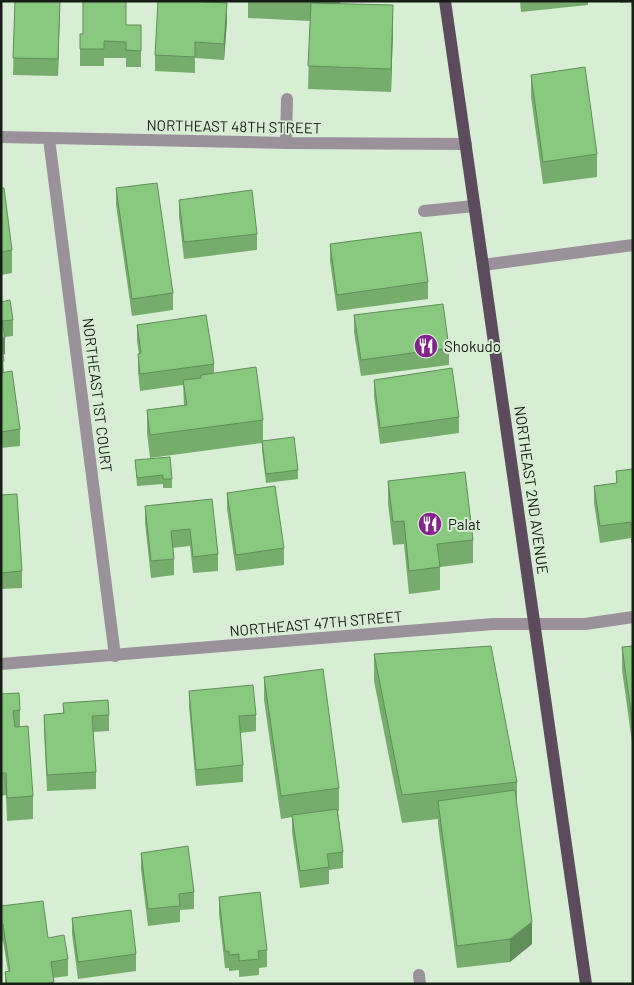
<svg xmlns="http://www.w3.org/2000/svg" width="634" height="985" viewBox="0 0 634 985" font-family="Barlow,sans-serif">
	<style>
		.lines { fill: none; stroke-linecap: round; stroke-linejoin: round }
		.minor { stroke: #9a919b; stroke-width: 12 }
		.major { stroke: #5c4b5d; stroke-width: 12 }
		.wall { fill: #76ad6d }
		.shaded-wall { fill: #608d59 }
		.building { fill: #89c97f; stroke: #608d59 }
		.labels { text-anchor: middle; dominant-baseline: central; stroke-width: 4; stroke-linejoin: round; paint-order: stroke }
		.street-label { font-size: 15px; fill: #161d14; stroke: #d7eed4 }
		.poi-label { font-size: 15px; fill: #161d14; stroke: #d7eed4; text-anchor: start }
	</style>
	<rect width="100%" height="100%" fill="#d7eed4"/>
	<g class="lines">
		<!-- minor -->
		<path class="minor" d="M1 137 286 143 466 144
			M49 139 115 656
			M286 143 287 99
			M424 211 474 206
			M483 265 633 245
			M1 664 493 624H585L633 617
			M419 975 420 984"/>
		<!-- major -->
		<path class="major" d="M445 1 586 984"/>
	</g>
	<!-- wall -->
	<path class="wall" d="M15 1H60L58 76 13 75Z
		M248 1H341L340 4 393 28 391 92 308 89 310 21 248 18Z
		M520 1H588V5L521 12Z
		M620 1H633V13L631 2 620 3Z
		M227 20 224 60 195 58V73L155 71V55Z
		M126 25H141V67H126V58H104V66H80V34H83Z
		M531 75 597 154V177L543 184 531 97Z
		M1 188 12 250V273L1 275Z
		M116 188 173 293V310L132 316 116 205Z
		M179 200 257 234V250L184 259 179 216Z
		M330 244 428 282V299L337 311 330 261Z
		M1 302 13 320V336L5 337V354L3 355 4 372 20 429V446L1 448Z
		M354 315 449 348V365L361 376 354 332Z
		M137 325 214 364V373L263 420V441L298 470V479L266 483 262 450V443L150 458 147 433V410L184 405 183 385 140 391 138 371V354H139L137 341Z
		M374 380 459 417V433L380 444 374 396Z
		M135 460 172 479V488H163V484L137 486Z
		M633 469V543H631V538L600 543 594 503V486L616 484V471Z
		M388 481 473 540V563L440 567V590L409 594 404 544 393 545 388 504Z
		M227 493 284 548V565L236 571 227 509Z
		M1 495 22 571V588L1 589Z
		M212 499 218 554V571L193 573 190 546 173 548 174 559V575L151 578 145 523V506Z
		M633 646V749L622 670V647Z
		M374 654 517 782V810L532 944 510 962 457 968 438 824V819L402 823 374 681Z
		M264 677 339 788V811H338L343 852V868L329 870V884L300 888 292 832V817L281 819 264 700Z
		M189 691 256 715V731L240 733 243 765V782L196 786 189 707Z
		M1 694 20 710V727L33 796V819L7 821 6 795 1 796Z
		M63 703 109 715V731L93 732 96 772V789L47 791 44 731V715L63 713Z
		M141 853 194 892V909L180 910V922L148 926 141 869Z
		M219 897 267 950V967L259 968V975L239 977V970L229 971V968H225L219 914Z
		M1 906 48 938 68 959V976L53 978 54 984H5V972L8 971 3 941H1Z
		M72 918 136 954V971L78 979 72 934Z"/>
	<!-- shaded-wall -->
	<path class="shaded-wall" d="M60 1 58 76V59Z
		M227 3V20L224 60V44Z
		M393 5V28L391 92V69Z
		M1 338H5V354L1 355Z
		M532 922V944L510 962V939Z"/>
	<!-- building -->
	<path class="building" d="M15 1H60L58 59 13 58Z
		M83 1H126V25H141V51L126 50V42L104 41V49H80V34H83Z
		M158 1H191L227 3 224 44 195 42V57L155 55Z
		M311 3 393 5 391 69 308 66Z
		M585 67 597 154 543 162 531 75Z
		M157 183 173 293 132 299 116 188Z
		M1 188H4L12 250 1 252Z
		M252 190 257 234 184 242 179 200Z
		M421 232 428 282 337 295 330 244Z
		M10 300 13 320 2 321 5 338H1V302Z
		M443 304 449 348 361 360 354 315Z
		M206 315 214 364 140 374 138 354 141 353 137 325Z
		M1 342 4 361 1 362Z
		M256 367 263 420 150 435 147 410 187 405 183 380 201 378V375Z
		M452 368 459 417 380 428 374 380Z
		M12 371 20 429 1 432V373Z
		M294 437 298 470 266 474 262 441Z
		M170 457 172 479H163V475L137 478 135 460Z
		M633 469V527H631V522L600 526 594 486 617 483 616 471Z
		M465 472 473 540 437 544 440 567 409 571 404 521 393 522 388 481Z
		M275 486 284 548 236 555 227 493Z
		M17 494 22 571 1 573V495Z
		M212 499 218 554 193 557 190 529 171 531 174 559 151 561 145 506Z
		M491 646 517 782 402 795 374 654Z
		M633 646V726L622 647Z
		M323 669 339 788 281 796 264 677Z
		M253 685 256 715 239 716 243 765 196 770 189 691Z
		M19 693 20 710 13 711 15 727 28 726 33 796 7 798 6 773H1V694Z
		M108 700 109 715 92 716 96 772 47 775 44 715 64 713 63 703Z
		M515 790 532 922 510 939 457 946 438 801Z
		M337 809 343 852 327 854 329 867 300 871 292 815Z
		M188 846 194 892 179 894 180 906 148 909 141 853Z
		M260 892 267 950 258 951 259 959 239 961V954L229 955V951H225L219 897Z
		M43 901 48 938 64 935 68 959 51 962 54 982 45 984H7L5 972 10 971 3 924H1V906Z
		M131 910 136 954 78 962 72 918Z"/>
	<!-- icons -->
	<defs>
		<g id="restaurant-disc" transform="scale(1.25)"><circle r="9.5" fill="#84238d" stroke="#d7eed4"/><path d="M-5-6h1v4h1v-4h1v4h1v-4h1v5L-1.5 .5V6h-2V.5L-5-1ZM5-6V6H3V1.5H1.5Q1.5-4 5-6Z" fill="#fff"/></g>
	</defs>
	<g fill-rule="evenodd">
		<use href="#restaurant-disc" x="426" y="346"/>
		<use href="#restaurant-disc" x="430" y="524"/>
	</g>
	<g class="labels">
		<!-- street labels -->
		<g class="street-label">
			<text transform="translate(234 126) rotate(1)">NORTHEAST 48TH STREET</text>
			<text transform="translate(98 395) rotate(83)">NORTHEAST 1ST COURT</text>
			<text transform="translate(532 490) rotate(82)">NORTHEAST 2ND AVENUE</text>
			<text transform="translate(316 623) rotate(-5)">NORTHEAST 47TH STREET</text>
		</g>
		<!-- poi labels -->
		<g class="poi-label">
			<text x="444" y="346">Shokudo</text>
			<text x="448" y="524">Palat</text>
		</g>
	</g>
	<!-- border -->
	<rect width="634" height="985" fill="none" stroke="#161d14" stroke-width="5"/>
</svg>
